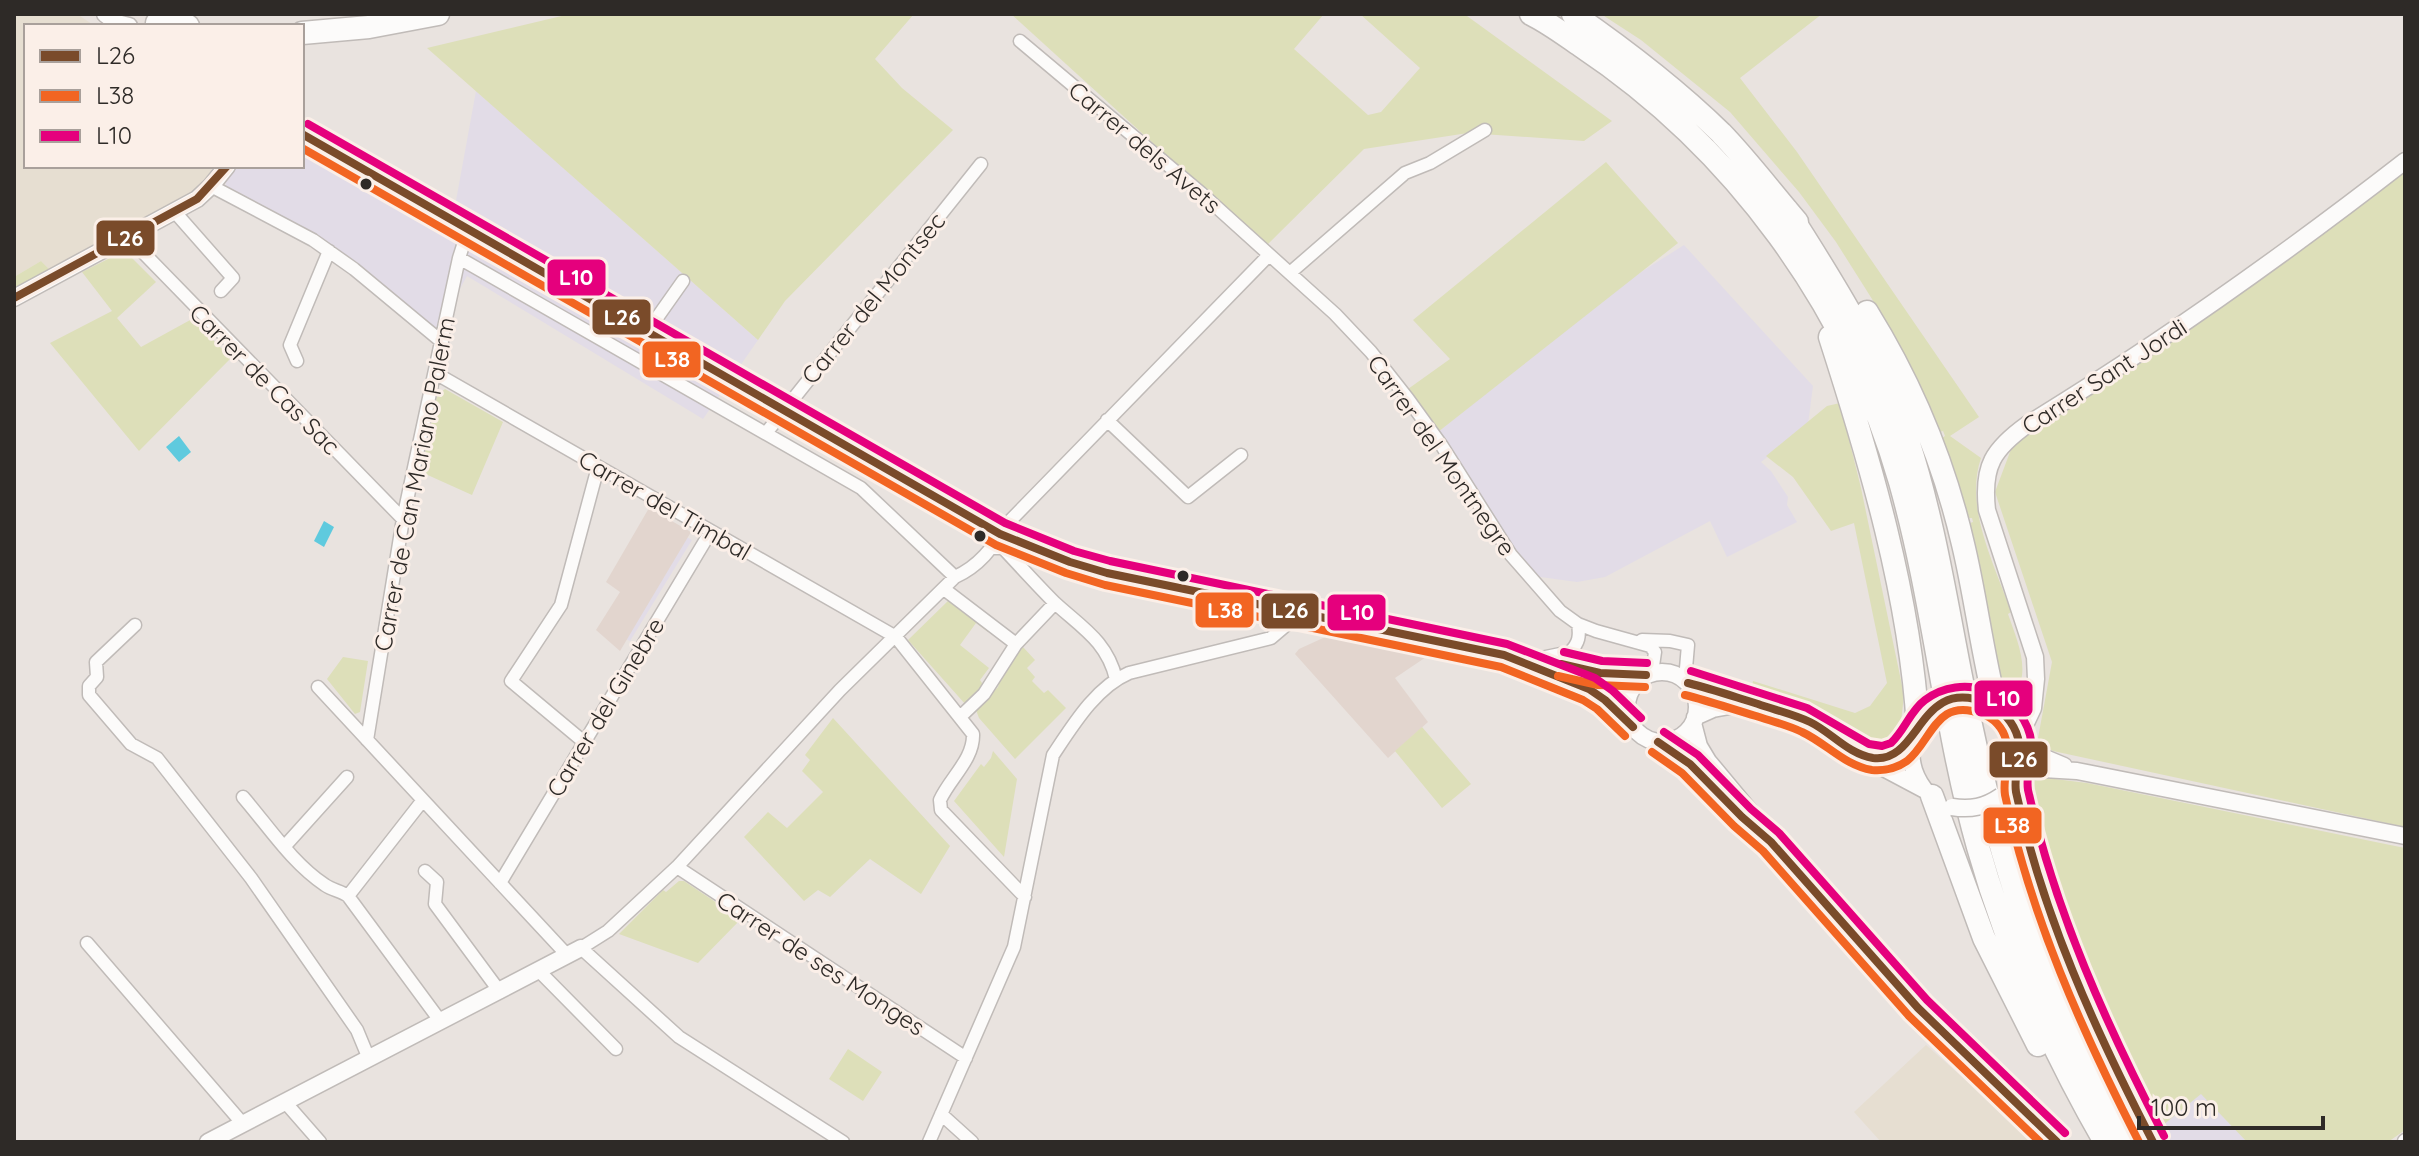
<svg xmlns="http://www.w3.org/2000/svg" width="2419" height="1156" viewBox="0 0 2419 1156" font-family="Quicksand,sans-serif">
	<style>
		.commercial { fill: #e2dce7 }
		.industrial { fill: #e6ded1 }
		.built { fill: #e2d5ce }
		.green { fill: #dddfb9 }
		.water { fill: #5fcade }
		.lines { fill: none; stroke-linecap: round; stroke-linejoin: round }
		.street-casing { stroke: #c0bbb8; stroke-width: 15 }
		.secondary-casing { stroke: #c0bbb8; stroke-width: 19 }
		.highway-casing { stroke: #c0bbb8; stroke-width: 25 }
		.street { stroke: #fcfbfa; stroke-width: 12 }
		.secondary { stroke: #fcfbfa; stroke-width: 16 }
		.highway { stroke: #fcfbfa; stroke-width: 22 }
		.secondary-bridge-casing { stroke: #c0bbb8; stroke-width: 19; stroke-linecap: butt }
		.secondary-bridge { stroke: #fcfbfa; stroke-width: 16 }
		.bus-1-casing { stroke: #fbefe8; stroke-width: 14 }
		.bus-2-casing { stroke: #fbefe8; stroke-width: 14 }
		.bus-3-casing { stroke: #fbefe8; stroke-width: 14 }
		.bus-1 { stroke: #7a4b2a; stroke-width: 8 }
		.bus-2 { stroke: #f26522; stroke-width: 8 }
		.bus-3 { stroke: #e5007d; stroke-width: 8 }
		.bus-dot { fill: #2e2a27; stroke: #fbefe8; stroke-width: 3 }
		.labels { text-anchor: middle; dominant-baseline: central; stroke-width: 6; stroke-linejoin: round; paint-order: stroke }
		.street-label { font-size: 24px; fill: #2e2a27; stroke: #fbefe8 }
		.line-badge { stroke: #fbefe8; stroke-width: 3 }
		.badge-label { font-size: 22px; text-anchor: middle; font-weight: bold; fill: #fff }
	</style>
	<rect width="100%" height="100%" fill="#e9e3df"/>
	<!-- commercial -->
	<path class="commercial" d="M476 91 758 340 703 419 467 276 431 342 319 248 224 200 226 181 234 166H302V149L451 228Z
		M1684 245 1813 386 1808 424 1761 462 1771 471 1788 497 1787 505 1797 522 1727 557 1710 521 1605 577 1577 582 1533 576 1438 432 1507 375 1635 276Z
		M651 518 692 540 630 641 614 633Z
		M2201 1093 2247 1142H2164L2157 1130Z"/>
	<!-- industrial -->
	<path class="industrial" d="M14 14H77L95 26H26V166H212L211 173 199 189 50 270 41 261 14 277Z
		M1926 1045 2036 1142H1881L1854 1112Z"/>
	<!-- built -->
	<path class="built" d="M649 508 691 532 620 651 596 630 620 592 606 582Z
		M1334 633 1432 653 1395 678 1428 722 1388 758 1295 654 1299 649Z"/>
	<!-- green -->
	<path class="green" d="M570 14H914L875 59 902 88 953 130 785 301 758 340 427 48Z
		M1011 14H1324L1294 49 1368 115 1381 112 1420 68 1360 14H1461L1467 16 1612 121 1584 141 1468 133 1364 149 1266 246Z
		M1601 14H1822L1740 78 1797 152 1979 417 1950 436 1981 458C1964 508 1995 565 2011 612L2008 614C2016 638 2031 669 2016 692H2006L2001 679H1998L1970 523 1973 522 1972 518H1969L1942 438 1945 436 1943 431 1940 432 1904 357 1872 299 1836 242 1799 192 1730 112 1641 40Z
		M1606 162 1678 243 1438 432 1408 389 1450 359 1413 320Z
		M2405 171V827L2053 751 2042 745 2038 738 2052 662 1995 492 2013 444 2178 337Z
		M122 252 127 253 156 282 117 318 141 347 192 319 231 358 139 451 50 343 112 311 82 272Z
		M41 261 50 270 14 290V277Z
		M445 389 503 422 472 495 421 472 437 395Z
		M1840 403 1861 488 1904 695 1901 722 1897 737 1882 747 1863 744 1830 717 1804 702 1752 687 1753 681 1855 713 1870 706 1887 683 1854 523 1831 531 1793 477 1766 456 1827 406Z
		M950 599 992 627 988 632 976 623 960 645 989 668 980 680 984 686 966 705 908 640Z
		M1023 647 1035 660 1027 668 1035 677 1032 681 1044 693 1048 690 1066 708 1015 759 979 718 976 710 998 687 1002 673Z
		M343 657 368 661 360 712 355 714 327 679Z
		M833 718 950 846 921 894 870 859 830 897 818 890 804 901 744 837 768 812 787 828 823 792 802 771 810 760 805 755Z
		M1422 727 1471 784 1442 808 1395 751Z
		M993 751 1017 779 1004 857 954 801 981 764 984 767 991 758Z
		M2039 777 2087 783 2405 848V1130L2388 1142H2247L2201 1094 2157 1130C2125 1058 2090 986 2062 912 2046 870 2030 827 2030 782Z
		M2014 816 2135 1133 2076 1019 2032 911 2005 820Z
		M679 881H684L741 919 698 963 619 934 663 890 666 892Z
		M848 1049 882 1072 863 1101 829 1079Z"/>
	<!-- water -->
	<path class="water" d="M179 436 191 452 179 462 166 447Z
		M324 521 334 527 324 547 314 541Z"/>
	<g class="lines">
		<!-- street casing -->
		<g class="street-casing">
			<path id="street" d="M1020 41 1201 193 1335 314 1371 352 1408 399 1442 446 1511 555 1560 611 1578 624 1596 631 1650 646 1655 652 1653 666 1650 674
				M211 186 313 240 354 269 442 342
				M174 211 233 278 221 291
				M128 237 403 519
				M459 258 861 488 955 577
				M1291 272 1405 173 1430 163 1485 130
				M647 332 683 281
				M297 361 290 345 329 251
				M435 373 896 637 973 734C974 759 950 778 940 800L941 810 1025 897
				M1107 420 1188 497 1241 455
				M766 433 981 164
				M993 548H1003C1020 566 1037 585 1055 603 1081 627 1107 641 1116 679
				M944 589 1016 644
				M135 625 96 662 97 677 89 686V695L131 744 157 758 251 878 357 1030 369 1059
				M1642 640 1670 641 1688 645 1685 680
				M1541 658 1570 652C1579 643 1580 636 1578 624
				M318 687 568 956
				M960 717 984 694 1016 644 1055 603
				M367 740 403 519 459 258 468 230
				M584 742 511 681 561 605 598 467
				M243 797C269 827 292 863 325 885 332 890 341 891 348 896L441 1022
				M284 847 347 777
				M677 867 966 1058
				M425 871 437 882 435 904 500 992
				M500 883 711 531
				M348 896 423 800
				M87 943 243 1124
				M539 971 616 1049
				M285 1102 320 1142
				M941 1114 972 1142
				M2404 1141 2405 1140
				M843 1142 679 1037 581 948 608 931 677 867 840 690 955 577C979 566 993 548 1005 526L1269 255
				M929 1142 1014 947 1053 755C1073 725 1096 687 1129 673L1271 638 1291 621 1304 613"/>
		</g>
		<!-- secondary casing -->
		<g class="secondary-casing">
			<path id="secondary" d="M105 14 117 23 129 26
				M302 134 1000 534 1070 562 1107 573 1600 673 1646 675
				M14 298 197 199 211 186 227 166
				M1536 667C1577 683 1599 693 1631 725
				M1627 707a35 35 0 1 1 70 0a35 35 0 1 1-70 0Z
				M1688 683 1725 692 1791 714 1818 726 1861 756 1925 790
				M1986 702C2017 717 2030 751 2012 782
				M1695 717 1713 709 1746 703
				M1924 718C1908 741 1907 766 1924 789
				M1693 723 1699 746 1708 761 1762 826 1771 842 1813 890 1933 1023 2057 1142
				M2019 738 2033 708 2036 679 2035 657 1987 510C1982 466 1993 449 2028 424 2159 344 2284 255 2405 161
				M1658 742 1693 765 1737 812
				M2020 742 2033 753 2064 766
				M1866 757 1892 755 1913 737
				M2016 775 2043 769 2077 771 2405 836
				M208 1142 581 948"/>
		</g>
		<!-- highway casing -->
		<g class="highway-casing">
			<path id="highway" d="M1531 14C1549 23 1565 35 1581 46 1734 148 1849 305 1900 482 1934 602 1944 727 1978 847 2007 950 2052 1050 2105 1142
				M1573 14C1625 50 1675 88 1721 133 1748 161 1772 193 1797 222
				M157 23 188 26
				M302 33 369 27 438 14
				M1787 210C1835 285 1880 356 1908 441 1938 533 1950 630 1971 725 2002 871 2049 1015 2130 1142
				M1867 312C1911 383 1944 462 1963 544 1976 598 1982 653 1996 707
				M1830 337C1870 461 1910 596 1918 727
				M2015 778C2041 906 2093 1027 2153 1142
				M1932 796 1984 938 2038 1045"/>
		</g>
		<!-- street -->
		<use href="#street" class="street"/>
		<!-- secondary -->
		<use href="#secondary" class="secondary"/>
		<!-- highway -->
		<use href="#highway" class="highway"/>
		<!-- secondary-bridge casing -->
		<g class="secondary-bridge-casing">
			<path id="secondary-bridge" d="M1930 711C1945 700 1959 697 1977 699
				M1952 807C1971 810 1985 807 2001 796"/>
		</g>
		<!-- secondary-bridge -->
		<use href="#secondary-bridge" class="secondary-bridge"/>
		<!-- bus-1 casing -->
		<g class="bus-1-casing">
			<path id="bus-1" d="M302 134 1000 534 1070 562 1107 573 1504 655 1589 689 1605 700 1633 727
				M14 298 197 199 227 166
				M1561 664 1600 673 1646 675
				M1688 683C1712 689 1735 697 1758 704 1775 710 1793 714 1810 722 1831 732 1848 754 1873 758 1921 764 1918 675 1987 703 2002 709 2014 723 2018 738 2023 757 2013 773 2016 792 2043 916 2095 1030 2153 1142
				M1658 742 1690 764 1742 817 1771 842 1918 1008 2057 1142"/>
		</g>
		<!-- bus-2 casing -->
		<g class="bus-2-casing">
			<path id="bus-2" d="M302 148 996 545 1066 573 1105 585 1501 667 1583 700 1597 709 1625 736
				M1558 676 1598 685 1645 687
				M1685 695C1709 701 1732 709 1756 716 1771 721 1788 725 1802 732 1826 743 1845 766 1872 770 1884 771 1897 768 1907 761 1932 741 1936 696 1982 714 1994 718 2003 728 2006 740 2012 758 2002 776 2005 795 2031 917 2082 1031 2139 1142
				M1652 752 1682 773 1734 826 1763 851 1909 1016 2040 1142"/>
		</g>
		<!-- bus-3 casing -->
		<g class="bus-3-casing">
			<path id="bus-3" d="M308 124 1005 523 1074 551 1110 561 1507 644 1595 678 1613 691 1641 718
				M1564 652 1602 661 1647 663
				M1691 671 1807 708 1869 744 1882 746 1891 743C1905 730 1910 711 1925 700 1962 672 2018 691 2030 735 2035 756 2025 771 2028 790 2055 912 2107 1026 2164 1136
				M1664 732 1698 755 1751 809 1779 833 1927 1000 2065 1133"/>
		</g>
		<!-- bus-1 -->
		<use href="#bus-1" class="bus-1"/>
		<!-- bus-2 -->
		<use href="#bus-2" class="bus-2"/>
		<!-- bus-3 -->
		<use href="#bus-3" class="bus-3"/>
	</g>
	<!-- markers -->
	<g class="bus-dot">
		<circle cx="366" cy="184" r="7"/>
		<circle cx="980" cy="536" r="7"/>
		<circle cx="1183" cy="576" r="7"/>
	</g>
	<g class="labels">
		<!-- street labels -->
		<g class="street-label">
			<text transform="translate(1145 147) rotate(40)">Carrer dels Avets</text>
			<text transform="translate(873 298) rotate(-51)">Carrer del Montsec</text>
			<text transform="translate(2104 376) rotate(-33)">Carrer Sant Jordi</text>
			<text transform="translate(265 379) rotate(45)">Carrer de Cas Sac</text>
			<text transform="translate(1442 455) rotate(55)">Carrer del Montnegre</text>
			<text transform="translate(414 484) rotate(-79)">Carrer de Can Mariano Palerm</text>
			<text transform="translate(665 505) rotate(30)">Carrer del Timbal</text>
			<text transform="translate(605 707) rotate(-59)">Carrer del Ginebre</text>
			<text transform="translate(821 963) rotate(33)">Carrer de ses Monges</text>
		</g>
	</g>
	<g class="line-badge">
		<rect x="95" y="219" width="61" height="38" rx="8" fill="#7a4b2a"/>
		<rect x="546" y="258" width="61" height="39" rx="8" fill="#e5007d"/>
		<rect x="591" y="298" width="61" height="38" rx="8" fill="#7a4b2a"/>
		<rect x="641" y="340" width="61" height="39" rx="8" fill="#f26522"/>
		<rect x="1194" y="591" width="61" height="38" rx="8" fill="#f26522"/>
		<rect x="1260" y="592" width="60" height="38" rx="8" fill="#7a4b2a"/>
		<rect x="1326" y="593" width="61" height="39" rx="8" fill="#e5007d"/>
		<rect x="1973" y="679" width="61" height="39" rx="8" fill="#e5007d"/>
		<rect x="1988" y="740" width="61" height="39" rx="8" fill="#7a4b2a"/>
		<rect x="1982" y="806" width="61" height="39" rx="8" fill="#f26522"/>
	</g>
	<g class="badge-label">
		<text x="125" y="246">L26</text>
		<text x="576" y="285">L10</text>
		<text x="622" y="325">L26</text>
		<text x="672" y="367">L38</text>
		<text x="1225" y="618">L38</text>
		<text x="1290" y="618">L26</text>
		<text x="1357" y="620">L10</text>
		<text x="2003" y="706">L10</text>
		<text x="2019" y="767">L26</text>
		<text x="2012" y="833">L38</text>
	</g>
	<!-- border -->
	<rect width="2419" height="1156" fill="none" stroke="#2e2a27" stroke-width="32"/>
	<!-- legend -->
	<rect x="24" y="24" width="280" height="144" fill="#fbefe8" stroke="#a9a09b" stroke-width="2"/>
	<rect x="40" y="50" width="40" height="12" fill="#7a4b2a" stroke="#a9a09b" stroke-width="2"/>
	<text x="96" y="64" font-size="24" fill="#2e2a27">L26</text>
	<rect x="40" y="90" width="40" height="12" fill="#f26522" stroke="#a9a09b" stroke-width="2"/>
	<text x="96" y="104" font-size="24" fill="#2e2a27">L38</text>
	<rect x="40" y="130" width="40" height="12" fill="#e5007d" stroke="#a9a09b" stroke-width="2"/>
	<text x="96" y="144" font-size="24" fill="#2e2a27">L10</text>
	<!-- scale -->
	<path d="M2139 1116v12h184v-12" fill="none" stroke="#2e2a27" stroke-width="4"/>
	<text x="2151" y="1116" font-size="24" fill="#2e2a27" stroke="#fbefe8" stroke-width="6" paint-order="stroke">100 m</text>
</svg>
